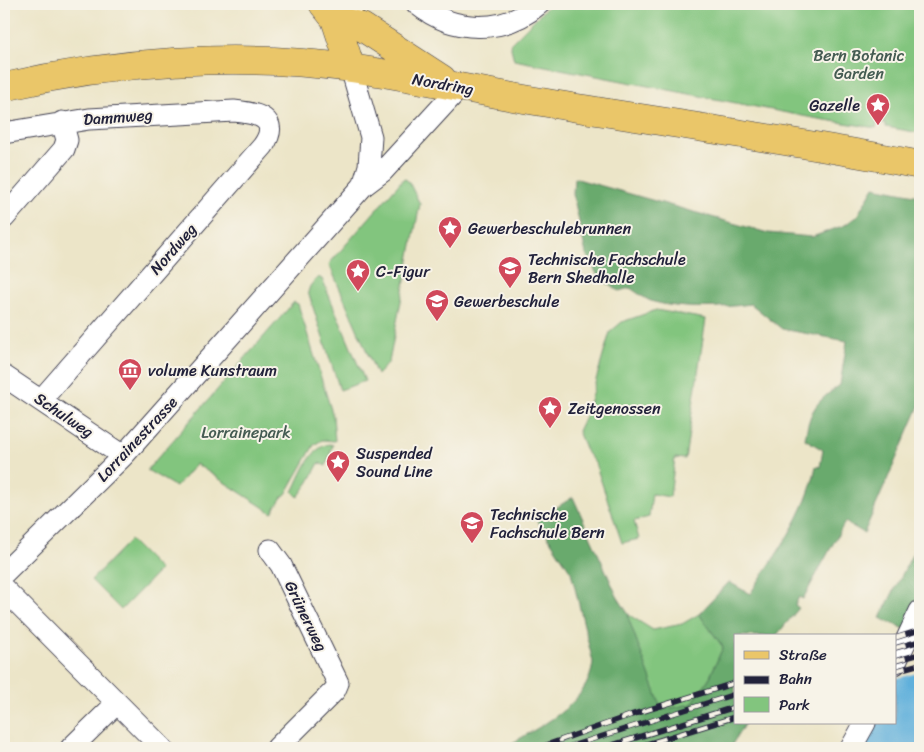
<svg xmlns="http://www.w3.org/2000/svg" width="924" height="752" viewBox="0 0 924 752" font-family="Sriracha,sans-serif">
	<style>
		.green { fill: #82c57e; stroke: #52745c }
		.forest { fill: #69aa6d; stroke: #466654 }
		.water { fill: #60b0db; stroke: #41698b }
		.pier { fill: #ece5c8 }
		.lines { fill: none; stroke-linecap: round; stroke-linejoin: round }
		.minor-casing { stroke: #403f50; stroke-width: 23 }
		.major-casing { stroke: #403f50; stroke-width: 29 }
		.minor { stroke: #fff; stroke-width: 21 }
		.major { stroke: #eac669; stroke-width: 28 }
		.rail-casing { stroke: #22223b; stroke-width: 5.5 }
		.rail { stroke: #f7f3e8; stroke-width: 4; stroke-dasharray: 11; stroke-linecap: butt }
		.labels { text-anchor: middle; dominant-baseline: central; stroke-width: 4; stroke-linejoin: round; paint-order: stroke }
		.park-label { font-size: 16px; fill: #445b52; stroke: #f7f3e8 }
		.street-label { font-size: 16px; fill: #22223b; stroke: #f7f3e8 }
		.poi-label { font-size: 16px; fill: #22223b; stroke: #f7f3e8; text-anchor: start }
	</style>
	<rect width="100%" height="100%" fill="#f7f3e8"/>
	<filter id="ink" filterUnits="userSpaceOnUse"><feTurbulence type="fractalNoise" baseFrequency=".02" numOctaves="2"/><feDisplacementMap in="SourceGraphic" scale="10" xChannelSelector="R" yChannelSelector="G"/><feConvolveMatrix kernelMatrix="1 2 1 2 8 2 1 2 1" color-interpolation-filters="sRGB"/></filter>
	<filter id="wash" filterUnits="userSpaceOnUse"><feTurbulence type="fractalNoise" baseFrequency=".0096" numOctaves="4" result="noise"/><feDisplacementMap in="SourceGraphic" scale="20" xChannelSelector="R" yChannelSelector="G"/><feGaussianBlur stdDeviation="1.12" result="paint"/><feColorMatrix in="noise" values="0 0 0 0 0 0 0 0 0 0 0 0 0 0 0 0 0 1.4 0 .05"/><feComposite in="paint" operator="in"/></filter>
	<g filter="url(#wash)">
		<rect width="100%" height="100%" fill="#ece5c8"/>
		<!-- green -->
		<path class="green" d="M550 4H920V133L886 127V124L877 123 876 128 813 118 514 60 510 44Z
			M404 178 409 182 420 204 389 362 377 375 329 264Z
			M318 277 322 279 365 381 340 390 308 292 310 286Z
			M294 302 298 304 333 416 335 441 322 440 314 445 286 494 282 497 272 513 196 464 176 487 147 470Z
			M656 310 706 319 685 459 675 458 670 497 652 494 649 517 634 521 639 539 622 543 595 463 587 453 578 431 586 414 610 332 622 322Z
			M329 444 333 445 326 466 319 463 309 482 298 497 293 492C301 476 310 448 329 444Z
			M130 540 160 570 121 610 91 580Z
			M699 614 723 647 710 677 692 704 662 710 627 617 629 615 653 630 682 624Z"/>
		<!-- forest -->
		<path class="forest" d="M574 178 768 233 812 237 845 225 857 216 874 187 920 196V404L864 533 845 522 803 599 799 597 795 605 799 608 776 636H735V723H745L730 748H504C537 727 589 706 593 662L571 572 537 520 573 497 617 596 629 615 628 617 662 710 692 704 710 677 723 647 699 614 729 582 750 594C776 554 807 514 816 466L820 467 823 450 805 439C810 409 816 402 840 385L847 341 782 329 751 304C722 308 683 310 654 302 646 300 638 293 630 288L619 291 599 278 586 254 573 194Z
			M920 539V598L907 630 880 618Z"/>
		<!-- water -->
		<path class="water" d="M920 630V748H863L876 723H895V684Z"/>
		<!-- pier -->
		<path class="pier" d="M920 628V672L895 679Z"/>
	</g>
	<g filter="url(#ink)">
		<g class="lines">
			<!-- minor casing -->
			<g class="minor-casing">
				<path id="minor" d="M417 4C453 33 504 35 539 4
					M335 19 355 4
					M351 68 371 137 369 166 363 186
					M4 133 89 119 234 111C256 113 282 118 263 146L41 400
					M4 218 64 149 67 140 62 122
					M4 376 123 456
					M270 550 281 565 338 683 335 690 277 748
					M4 573 123 456 363 186 383 171 461 86
					M4 589 162 748
					M895 664 920 611
					M71 748 117 703
					M851 748 865 723"/>
			</g>
			<!-- major casing -->
			<g class="major-casing">
				<path id="major" d="M323 4 335 19 351 68
					M335 19 362 27 442 79
					M4 87C116 61 236 52 351 68 419 78 485 93 553 104 675 124 798 141 920 165"/>
			</g>
			<!-- minor -->
			<use href="#minor" class="minor"/>
			<!-- major -->
			<use href="#major" class="major"/>
			<!-- rail casing -->
			<g class="rail-casing">
				<path id="rail" d="M895 638 920 630
					M895 648 920 641
					M895 661 920 654
					M895 671 920 664
					M538 748 631 715 735 683
					M565 748 735 694
					M603 748 735 707
					M634 748 735 717"/>
			</g>
			<!-- rail -->
			<use href="#rail" class="rail"/>
		</g>
	</g>
	<!-- icons -->
	<defs>
		<g id="sight-pin" transform="scale(1.25)"><path d="M0 17L-7.5 6A9.5 9.5 0 1 1 7.5 6Z" fill="#d1495b" stroke="#f7f3e8"/><path d="M0-6L1.8-2.2L6-1.7L2.9 1.2L3.7 5.4L0 3.3L-3.7 5.4L-2.9 1.2L-6-1.7L-1.8-2.2Z" fill="#fff"/></g>
		<g id="school-pin" transform="scale(1.25)"><path d="M0 17L-7.5 6A9.5 9.5 0 1 1 7.5 6Z" fill="#d1495b" stroke="#f7f3e8"/><path d="M0-5L7-2L0 1L-7-2ZM-4 1L0 2.5L4 1V4Q0 6-4 4Z" fill="#fff"/></g>
		<g id="museum-pin" transform="scale(1.25)"><path d="M0 17L-7.5 6A9.5 9.5 0 1 1 7.5 6Z" fill="#d1495b" stroke="#f7f3e8"/><path d="M0-6L6-3V-2H-6V-3ZM-5-1h2V3h-2ZM-1-1h2V3h-2ZM3-1h2V3H3ZM-6 4H6V6H-6Z" fill="#fff"/></g>
	</defs>
	<g fill-rule="evenodd">
		<use href="#sight-pin" x="878" y="105"/>
		<use href="#sight-pin" x="450" y="228"/>
		<use href="#school-pin" x="510" y="268"/>
		<use href="#sight-pin" x="358" y="271"/>
		<use href="#school-pin" x="437" y="301"/>
		<use href="#museum-pin" x="130" y="370"/>
		<use href="#sight-pin" x="550" y="408"/>
		<use href="#sight-pin" x="338" y="462"/>
		<use href="#school-pin" x="472" y="523"/>
	</g>
	<g class="labels">
		<!-- park labels -->
		<g class="park-label">
			<text x="859" y="55">Bern Botanic<tspan x="859" dy="18">Garden</tspan></text>
			<text x="246" y="432">Lorrainepark</text>
		</g>
		<!-- street labels -->
		<g class="street-label">
			<text transform="translate(443 84) rotate(10)">Nordring</text>
			<text transform="translate(118 117) rotate(-4)">Dammweg</text>
			<text transform="translate(173 249) rotate(-49)">Nordweg</text>
			<text transform="translate(64 415) rotate(34)">Schulweg</text>
			<text transform="translate(137 439) rotate(-47)">Lorrainestrasse</text>
			<text transform="translate(306 616) rotate(64)">Grünerweg</text>
		</g>
		<!-- poi labels -->
		<g class="poi-label">
			<text x="860" y="105" text-anchor="end">Gazelle</text>
			<text x="468" y="228">Gewerbeschulebrunnen</text>
			<text x="528" y="259">Technische Fachschule<tspan x="528" dy="18">Bern Shedhalle</tspan></text>
			<text x="376" y="271">C-Figur</text>
			<text x="454" y="301">Gewerbeschule</text>
			<text x="148" y="370">volume Kunstraum</text>
			<text x="568" y="408">Zeitgenossen</text>
			<text x="356" y="453">Suspended<tspan x="356" dy="18">Sound Line</tspan></text>
			<text x="490" y="514">Technische<tspan x="490" dy="18">Fachschule Bern</tspan></text>
		</g>
	</g>
	<!-- margin -->
	<rect width="924" height="752" fill="none" stroke="#f7f3e8" stroke-width="20"/>
	<!-- legend -->
	<rect x="734" y="634" width="162" height="90" fill="#f7f3e8" stroke="#a29fa3"/>
	<rect x="744" y="651" width="25" height="8" fill="#eac669" stroke="#a29fa3"/>
	<text x="779" y="660" font-size="15" fill="#22223b">Straße</text>
	<rect x="744" y="676" width="25" height="8" fill="#22223b" stroke="#a29fa3"/>
	<text x="779" y="684" font-size="15" fill="#22223b">Bahn</text>
	<rect x="744" y="697" width="25" height="15" fill="#82c57e" stroke="#a29fa3"/>
	<text x="779" y="710" font-size="15" fill="#22223b">Park</text>
</svg>
